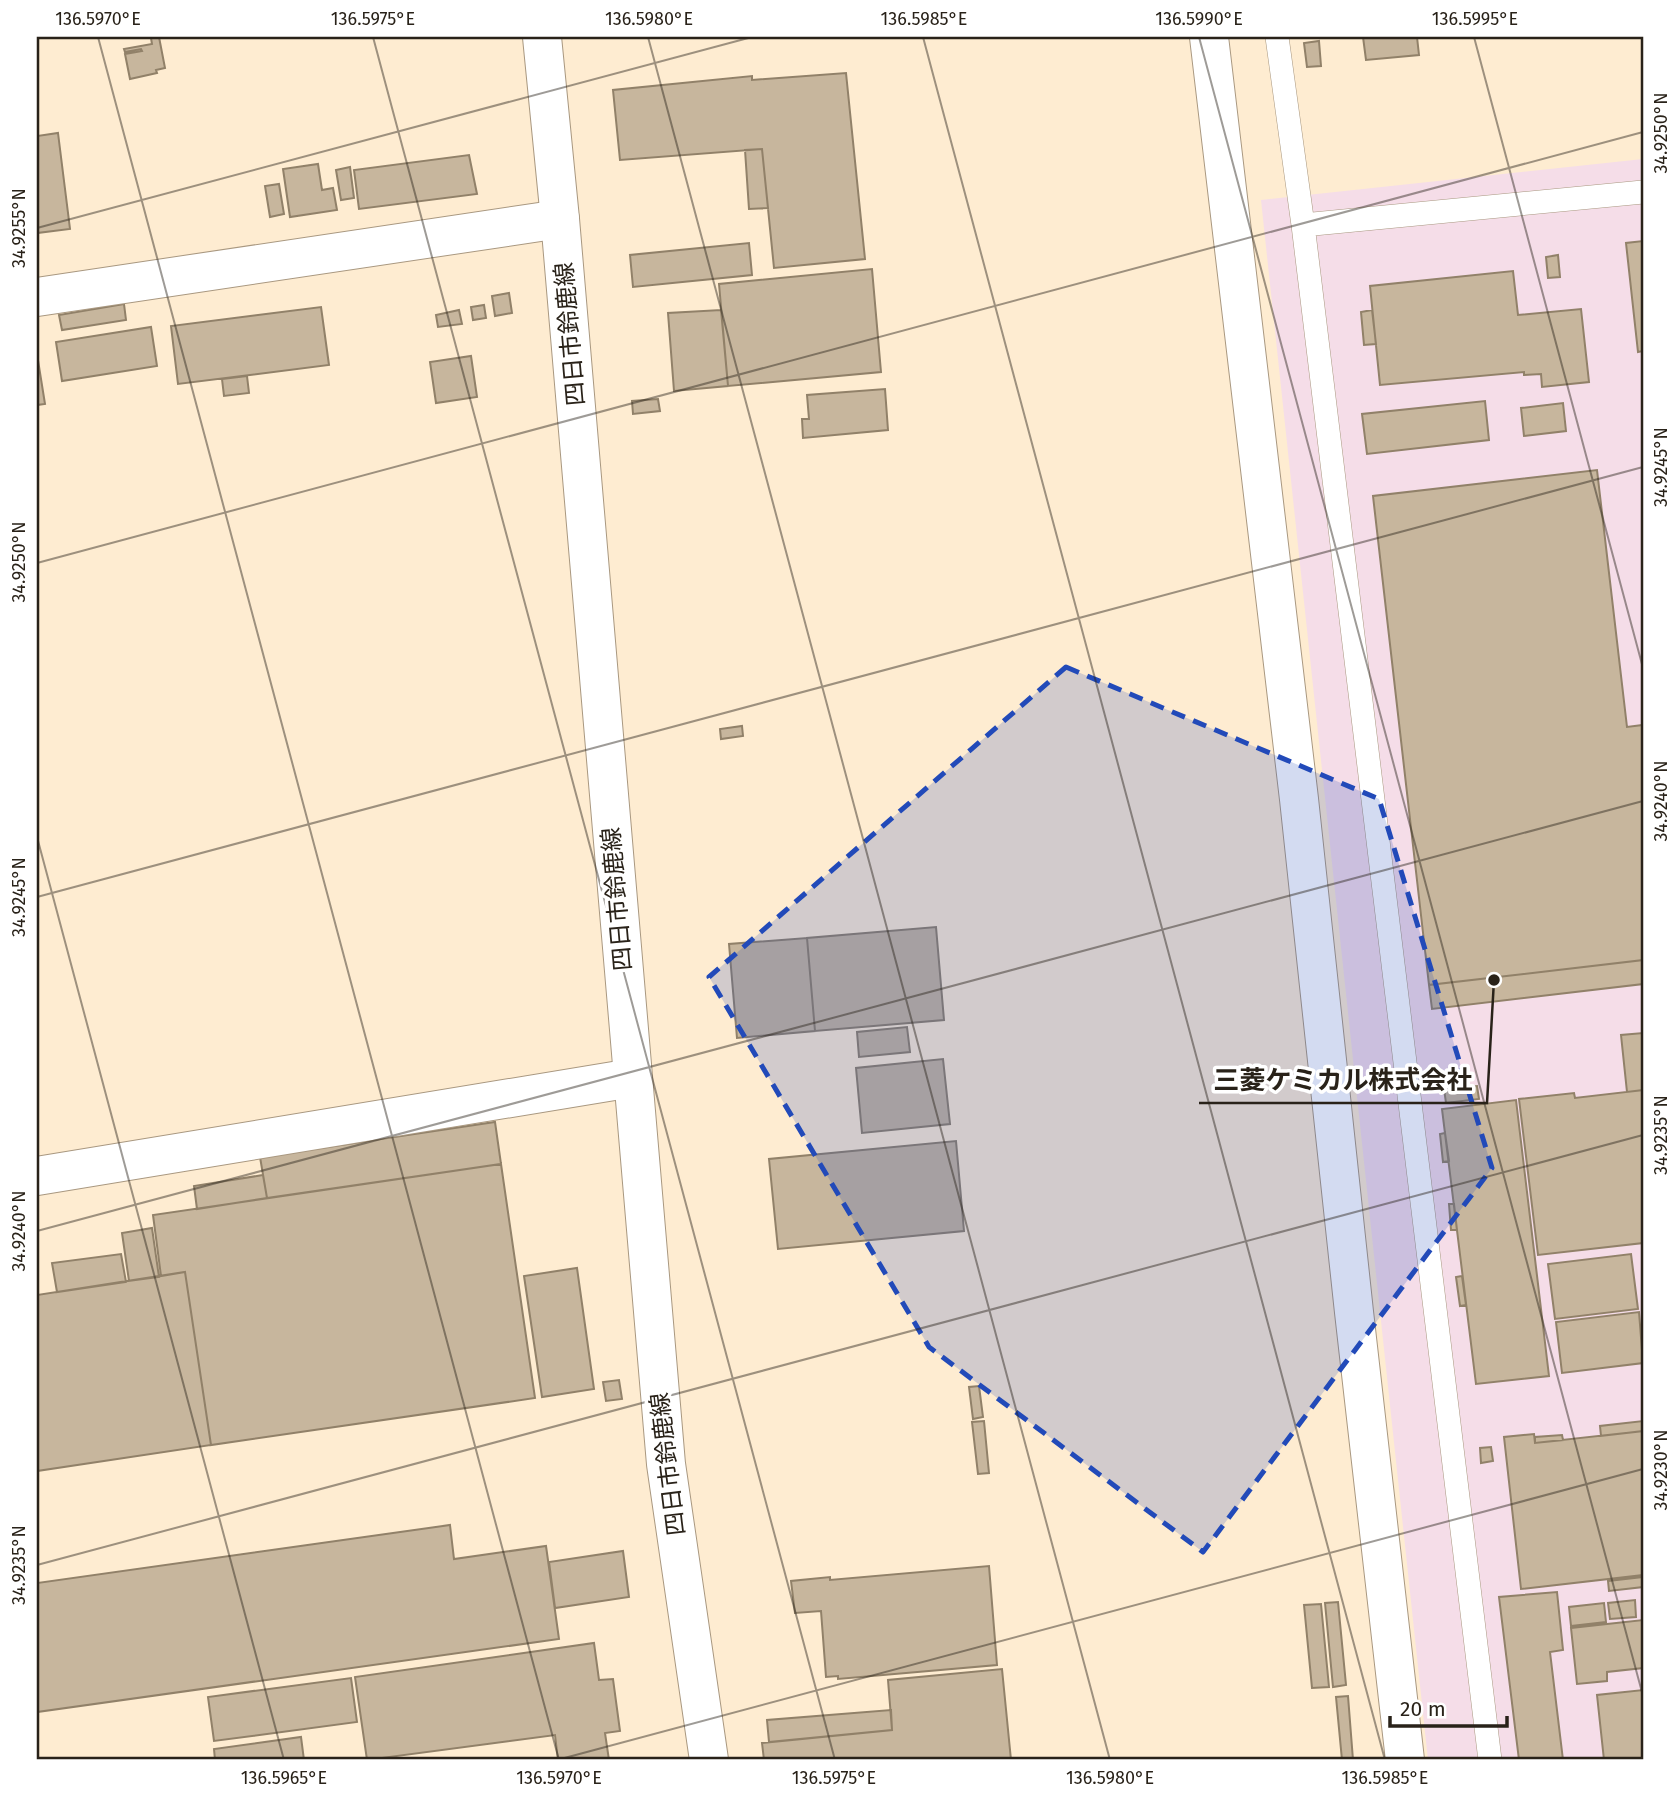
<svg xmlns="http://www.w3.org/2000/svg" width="1680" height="1797" viewBox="0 0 1680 1797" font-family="'Fira Sans','Noto Sans JP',sans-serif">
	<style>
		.industrial { fill: #f5dde8 }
		.building { fill: #c7b69d; stroke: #918169; stroke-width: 2 }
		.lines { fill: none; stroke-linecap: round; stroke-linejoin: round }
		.service-casing { stroke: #a99880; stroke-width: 24 }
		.minor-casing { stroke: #a99880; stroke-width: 40 }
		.secondary-casing { stroke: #a99880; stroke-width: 40 }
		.service { stroke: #fff; stroke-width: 23 }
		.minor { stroke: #fff; stroke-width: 38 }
		.secondary { stroke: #fff; stroke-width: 38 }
		.marked { fill: #224ab9; fill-opacity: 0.2; stroke: #224ab9; stroke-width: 5; stroke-dasharray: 14 9; stroke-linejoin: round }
		.ticks { fill: none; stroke: #292219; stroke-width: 2; stroke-opacity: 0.45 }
		.labels { text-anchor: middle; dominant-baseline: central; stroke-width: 7; stroke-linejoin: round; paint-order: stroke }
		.street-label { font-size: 24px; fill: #292219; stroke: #fff }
		.leader { fill: none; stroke: #292219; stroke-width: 2.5 }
		.callout-dot { fill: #292219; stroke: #fff; stroke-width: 2.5 }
		.callout-label { font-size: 26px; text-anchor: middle; font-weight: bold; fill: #292219; stroke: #fff; stroke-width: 7; stroke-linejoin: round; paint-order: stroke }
		.neatline { fill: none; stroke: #292219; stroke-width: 2.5 }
		.ticks-label { font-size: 18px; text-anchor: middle; fill: #292219 }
	</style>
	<rect width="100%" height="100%" fill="#feecd1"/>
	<!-- industrial -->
	<path class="industrial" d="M1643 159V1760H1428L1261 200Z"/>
	<!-- building -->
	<path class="building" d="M159 37 165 68 156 70 157 73 130 79 125 54 142 51 141 49 125 52 124 49 152 44 151 38Z
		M1363 37H1417L1419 55 1366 60Z
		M1319 41 1321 66 1307 67 1304 43Z
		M846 73 865 259 774 268 762 149 620 160 613 90 752 76V80Z
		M58 133 70 229 37 233V136Z
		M762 149 768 208 749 209 745 150Z
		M469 155 477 194 359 209 354 170Z
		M318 164 322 190 333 188 337 210 290 217 283 169Z
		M350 167 354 198 341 200 336 170Z
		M279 184 284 214 270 217 265 186Z
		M1643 241V351L1638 352 1626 243Z
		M749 243 752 275 633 287 630 255Z
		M1558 255 1560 277 1548 278 1546 257Z
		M872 269 881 372 728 386 719 284Z
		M1513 271 1518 315 1581 309 1589 382 1542 387 1541 374 1524 375V372L1380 385 1370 286Z
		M509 293 512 313 495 316 492 296Z
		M124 304 126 320 62 330 59 315Z
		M484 305 486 318 473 320 471 307Z
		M321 307 329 365 178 384 171 326Z
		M459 310 462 324 438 327 436 315Z
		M721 310 728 386 674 391 668 313Z
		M1372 310 1376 344 1364 345 1361 312Z
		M151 327 157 366 62 381 56 342Z
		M37 354 45 404 37 405Z
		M471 356 477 397 436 403 430 362Z
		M247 376 249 393 224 396 222 379Z
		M885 389 888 430 803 438 802 419H809L807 395Z
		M658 399 660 411 633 414 632 401Z
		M1485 401 1489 440 1367 454 1362 414Z
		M1563 403 1566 431 1524 436 1521 408Z
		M1597 470 1627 727 1643 725V960L1429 985 1373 496Z
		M742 726 743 736 721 739 720 729Z
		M936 927 944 1020 815 1031 807 938Z
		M807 938 815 1031 737 1038 729 944Z
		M1643 960V984L1432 1009 1429 985Z
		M907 1027 910 1052 859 1057 857 1032Z
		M1643 1033V1090L1627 1092 1621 1035Z
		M943 1059 950 1124 862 1133 856 1068Z
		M1477 1086 1479 1099 1446 1103 1444 1089Z
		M1643 1090V1243L1538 1255 1519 1099 1574 1093 1575 1098Z
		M1516 1100 1549 1376 1476 1384 1442 1109Z
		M495 1122 501 1164 267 1198 260 1157Z
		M1445 1133 1449 1161 1443 1162 1440 1134Z
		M956 1141 964 1231 778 1249 769 1159Z
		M501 1164 535 1398 211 1445 185 1272 161 1276 153 1215Z
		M263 1175 267 1198 197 1209 194 1186Z
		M1449 1204H1454L1457 1230H1451Z
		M152 1228 159 1277 129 1281 122 1233Z
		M121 1254 126 1282 57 1292 52 1263Z
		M1631 1254 1638 1309 1555 1319 1548 1264Z
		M577 1268 594 1389 542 1397 524 1276Z
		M185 1272 211 1445 37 1471V1295Z
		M1462 1276 1466 1305 1460 1306 1456 1277Z
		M1639 1312 1643 1363 1562 1373 1556 1322Z
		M619 1380 622 1399 606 1401 603 1382Z
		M979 1386 983 1417 973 1419 969 1387Z
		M984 1421 989 1473 978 1474 972 1422Z
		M1643 1421V1431L1601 1436 1600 1426Z
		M1643 1431V1575L1521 1589 1504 1437 1534 1434 1535 1443Z
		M1562 1435 1563 1440 1535 1443V1437Z
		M1491 1447 1493 1461 1481 1463 1480 1448Z
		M450 1525 454 1559 546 1546 559 1639 37 1712V1583Z
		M623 1551 629 1597 555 1608 549 1562Z
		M989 1566 997 1665 838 1679V1676L826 1677 821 1611 795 1613 791 1581 830 1577V1580Z
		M1643 1577V1587L1609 1591 1608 1581Z
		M1557 1592 1563 1650 1550 1652 1563 1760H1519L1499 1597Z
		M1635 1600 1636 1617 1610 1619 1608 1603Z
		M1338 1602 1346 1685 1333 1687 1325 1603Z
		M1604 1603 1606 1622 1571 1626 1569 1607Z
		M1321 1604 1329 1687 1312 1688 1304 1605Z
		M1643 1620V1668L1607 1672V1681L1577 1684 1571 1628Z
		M594 1643 599 1680 613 1679 620 1731 605 1733 609 1760H558L555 1735 367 1760 355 1677Z
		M1002 1669 1011 1760H764L762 1743 892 1730 888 1680Z
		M351 1678 357 1722 214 1741 208 1697Z
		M1643 1690V1760H1604L1597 1695Z
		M1348 1696 1353 1760H1342L1336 1697Z
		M891 1710 892 1730 769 1742 767 1720Z
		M301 1737 304 1760H215L214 1749Z"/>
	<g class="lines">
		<!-- service casing -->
		<g class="service-casing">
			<path id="service" d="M1277 37 1303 225 1490 1760
				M1303 225 1643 192"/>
		</g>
		<!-- minor casing -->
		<g class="minor-casing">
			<path id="minor" d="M1209 37 1299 799 1354 1312 1405 1760
				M37 297 560 219
				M37 1176 632 1078"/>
		</g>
		<!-- secondary casing -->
		<g class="secondary-casing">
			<path id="secondary" d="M542 37 560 219 666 1464 709 1760"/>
		</g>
		<!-- service -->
		<use href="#service" class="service"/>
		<!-- minor -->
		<use href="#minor" class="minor"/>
		<!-- secondary -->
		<use href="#secondary" class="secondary"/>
	</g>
	<!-- marked area -->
	<path class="marked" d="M1066 667 1379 799 1492 1168 1203 1552 929 1347 709 977Z"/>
	<!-- ticks -->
	<path class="ticks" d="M98 37 559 1760M373 37 835 1760M648 37 1110 1760M923 37 1385 1760M1199 37 1643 1696M1474 37 1643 668M37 228 752 37M37 563 1643 132M37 837 284 1760M37 897 1643 467M37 1231 1643 801M37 1565 1643 1135M557 1760 1643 1469"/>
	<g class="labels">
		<!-- street labels -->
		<g class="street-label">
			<text transform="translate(570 334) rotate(-95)">四日市鈴鹿線</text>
			<text transform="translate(617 899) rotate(-95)">四日市鈴鹿線</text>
			<text transform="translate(668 1464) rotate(-97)">四日市鈴鹿線</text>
		</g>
	</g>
	<!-- callouts -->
	<path class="leader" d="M1494 980L1487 1103H1199"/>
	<circle class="callout-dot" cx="1494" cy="980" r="7"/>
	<g class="callout-label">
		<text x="1343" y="1089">三菱ケミカル株式会社</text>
	</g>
	<!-- border -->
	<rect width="1680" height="1797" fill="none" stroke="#ffffff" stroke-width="77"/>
	<!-- scale -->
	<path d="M1390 1716v10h117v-10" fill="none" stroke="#292219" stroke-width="3.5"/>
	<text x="1400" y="1716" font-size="21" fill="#292219" stroke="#ffffff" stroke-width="5" paint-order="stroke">20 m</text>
	<rect x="38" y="38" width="1604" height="1720" class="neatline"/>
	<g class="ticks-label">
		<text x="98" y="25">136.5970°E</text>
		<text x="373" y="25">136.5975°E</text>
		<text x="649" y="25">136.5980°E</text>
		<text x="924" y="25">136.5985°E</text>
		<text x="1199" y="25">136.5990°E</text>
		<text x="1475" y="25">136.5995°E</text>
		<text transform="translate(1661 133) rotate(-90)" y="6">34.9250°N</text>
		<text transform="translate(19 228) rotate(-90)" y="6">34.9255°N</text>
		<text transform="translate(1661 467) rotate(-90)" y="6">34.9245°N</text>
		<text transform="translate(19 562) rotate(-90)" y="6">34.9250°N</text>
		<text transform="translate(1661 801) rotate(-90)" y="6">34.9240°N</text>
		<text transform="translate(19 897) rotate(-90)" y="6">34.9245°N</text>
		<text transform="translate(1661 1135) rotate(-90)" y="6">34.9235°N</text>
		<text transform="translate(19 1231) rotate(-90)" y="6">34.9240°N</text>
		<text transform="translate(1661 1470) rotate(-90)" y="6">34.9230°N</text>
		<text transform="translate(19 1565) rotate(-90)" y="6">34.9235°N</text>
		<text x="284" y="1784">136.5965°E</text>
		<text x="559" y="1784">136.5970°E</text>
		<text x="834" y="1784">136.5975°E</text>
		<text x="1110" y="1784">136.5980°E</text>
		<text x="1385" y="1784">136.5985°E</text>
	</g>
</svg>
